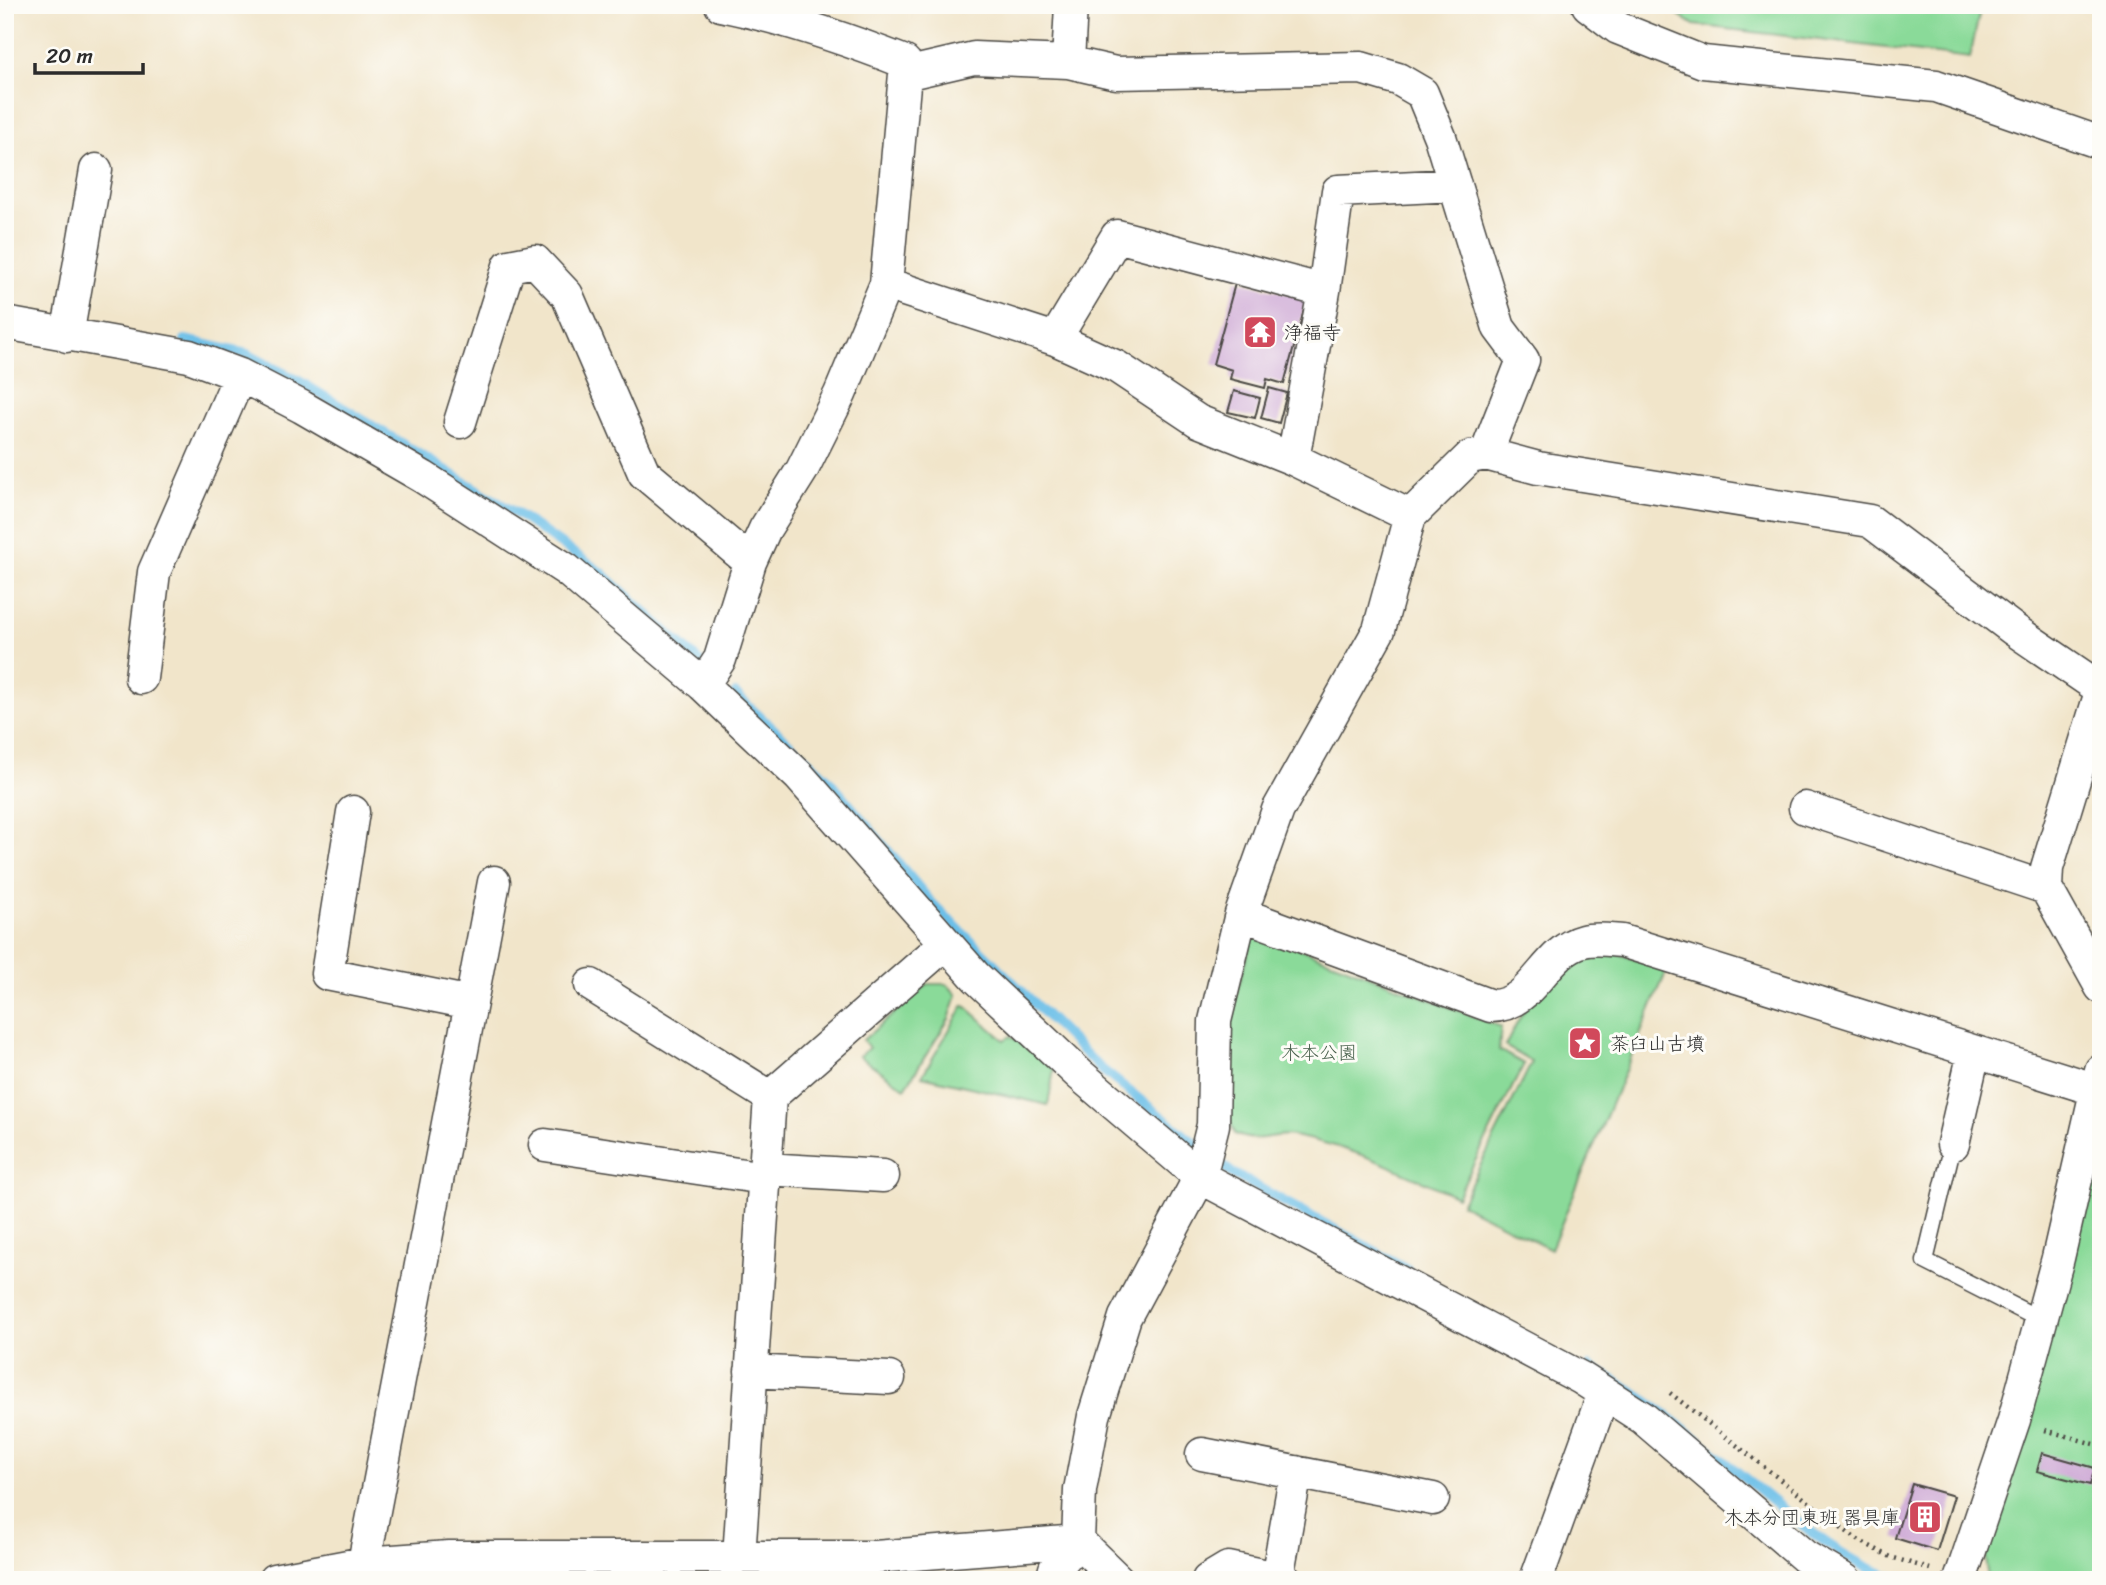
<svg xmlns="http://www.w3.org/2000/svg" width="2106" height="1585" viewBox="0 0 2106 1585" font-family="Sriracha,'Klee One',sans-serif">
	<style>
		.green { fill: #8ada99; stroke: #5a8262; stroke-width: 2 }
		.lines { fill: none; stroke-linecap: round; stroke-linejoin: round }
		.stream { stroke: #6cbfe8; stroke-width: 10 }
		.building { fill: #cda8d5 }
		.lane-casing { stroke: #494743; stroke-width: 19 }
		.street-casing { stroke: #494743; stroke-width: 35 }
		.path { stroke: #494743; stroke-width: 4.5; stroke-dasharray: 2 5; stroke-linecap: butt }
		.lane { stroke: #fff; stroke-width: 16 }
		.street { stroke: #fff; stroke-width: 32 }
		.labels { text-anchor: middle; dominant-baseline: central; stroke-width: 6; stroke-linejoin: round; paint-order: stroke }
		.poi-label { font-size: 19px; fill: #2b2b2b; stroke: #fdfcf7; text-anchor: start }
		.park-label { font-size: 19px; fill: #48604c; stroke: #fdfcf7 }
	</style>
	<rect width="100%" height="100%" fill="#fdfcf7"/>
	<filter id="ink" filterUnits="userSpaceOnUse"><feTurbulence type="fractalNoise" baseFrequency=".0143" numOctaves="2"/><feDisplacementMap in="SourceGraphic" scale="14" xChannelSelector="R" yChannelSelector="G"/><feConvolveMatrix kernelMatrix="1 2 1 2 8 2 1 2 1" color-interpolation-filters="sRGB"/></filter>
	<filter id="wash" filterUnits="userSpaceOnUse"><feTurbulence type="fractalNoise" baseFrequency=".00686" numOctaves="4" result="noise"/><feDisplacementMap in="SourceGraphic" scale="28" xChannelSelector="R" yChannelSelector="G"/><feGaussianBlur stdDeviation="1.57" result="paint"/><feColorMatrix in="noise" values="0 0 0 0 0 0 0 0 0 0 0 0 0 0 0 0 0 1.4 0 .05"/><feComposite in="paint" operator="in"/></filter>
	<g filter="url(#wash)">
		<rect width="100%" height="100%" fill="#f1e5ca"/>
		<!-- green -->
		<path class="green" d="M1664 5H1981L1970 58 1694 25Z
			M1254 931 1501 1027 1499 1050 1524 1064 1457 1197C1401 1171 1356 1148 1294 1136 1272 1132 1258 1145 1235 1134L1228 1114V1022Z
			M1610 951 1667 970 1551 1249 1461 1204 1532 1062 1505 1046 1526 1006 1574 954Z
			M928 984H947L957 995 949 1019 905 1088 859 1056 869 1048 863 1040Z
			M964 1005 1004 1040 1011 1036 1054 1069 1048 1105 922 1076Z
			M2101 1139V1580H1993L1988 1578 1985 1559Z"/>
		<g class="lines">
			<!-- stream -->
			<path class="stream" d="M185 340 247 354 299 381 522 517 602 573 703 665
				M735 694 827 778 930 901 1100 1068 1232 1173 1407 1269
				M1590 1367C1652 1399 1705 1445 1758 1489 1801 1524 1846 1565 1901 1580"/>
		</g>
		<g id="blocks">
			<!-- building -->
			<path class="building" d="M1236 280 1307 299 1284 384 1267 379 1265 388 1230 379 1232 370 1213 364Z
				M1269 388 1287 393 1279 423 1261 418Z
				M1234 391 1260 398 1255 418 1228 412Z
				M2042 1453 2095 1468 2090 1485 2037 1471Z
				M1912 1484 1954 1496 1937 1551 1895 1538Z"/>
		</g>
	</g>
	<g filter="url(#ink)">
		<use href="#blocks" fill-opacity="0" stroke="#494743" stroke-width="2"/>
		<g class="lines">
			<!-- lane casing -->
			<g class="lane-casing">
				<path id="lane" d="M1953 1144 1925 1261 2041 1320"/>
			</g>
			<!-- street casing -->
			<g class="street-casing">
				<path id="street" d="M721 5C785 18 844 38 905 62V74
					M1071 5 1068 62 1116 73 1361 68 1398 79 1422 93 1440 137 1499 328 1523 360 1486 454
					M1588 5 1618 28 1703 62 1936 86 2101 143
					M886 284 1055 339 1117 236 1324 291
					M5 323 189 356 240 375 302 407 423 477 567 570 703 685 799 776 976 977 1079 1074 1200 1177 1581 1378 1643 1418 1804 1556 1845 1580
					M67 336 96 170
					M1055 339 1117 367 1198 421 1293 459 1324 291 1338 191 1455 185
					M460 422 509 266 535 261 567 295 644 473 750 562
					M1293 459 1410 516
					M141 678 154 572 240 375
					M703 685 720 659 750 562 765 529 802 470 840 394 886 284 905 74 974 58 1068 62
					M2101 692 2047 868 2046 888 2101 987
					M1805 808 2046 888
					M353 812 327 974 471 1003 494 882
					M1241 914 1491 1006C1534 1006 1544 951 1583 941 1595 938 1609 940 1622 941L2097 1090
					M591 985 770 1097
					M1953 1144 1974 1052
					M545 1145 764 1178
					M765 1169 883 1176
					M751 1371 889 1378
					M1202 1454 1433 1499
					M739 1557 770 1097 945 944
					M364 1563 471 1003
					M1277 1578 1296 1472
					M274 1580 364 1563 449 1557H875L1078 1541 1118 1580
					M1052 1580 1055 1569 1078 1541 1080 1490 1094 1416 1125 1317 1200 1177 1213 1125 1215 1021 1241 914 1278 810 1379 630 1410 516 1470 457 1486 454 1538 468 1870 521 2013 629 2101 689
					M1208 1580 1228 1568 1286 1580
					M1536 1580 1604 1393
					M1960 1580 2014 1420 2058 1258 2101 1070"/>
			</g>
			<!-- path -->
			<path class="path" d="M1670 1393 1856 1539 1891 1557 1930 1569
				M2045 1430 2101 1446"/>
			<!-- lane -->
			<use href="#lane" class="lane"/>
			<!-- street -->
			<use href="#street" class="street"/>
		</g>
	</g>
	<!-- icons -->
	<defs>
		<g id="temple-square" transform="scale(1.75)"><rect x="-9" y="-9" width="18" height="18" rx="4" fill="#d1495b" stroke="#fdfcf7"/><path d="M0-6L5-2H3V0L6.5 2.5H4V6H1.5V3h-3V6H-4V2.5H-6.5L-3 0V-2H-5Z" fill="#fff"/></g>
		<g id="sight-square" transform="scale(1.75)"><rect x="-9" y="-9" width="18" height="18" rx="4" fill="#d1495b" stroke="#fdfcf7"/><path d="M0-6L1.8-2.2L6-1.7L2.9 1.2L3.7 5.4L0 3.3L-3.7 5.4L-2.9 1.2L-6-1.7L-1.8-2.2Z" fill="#fff"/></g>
		<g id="building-square" transform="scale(1.75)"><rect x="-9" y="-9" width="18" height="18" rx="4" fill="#d1495b" stroke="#fdfcf7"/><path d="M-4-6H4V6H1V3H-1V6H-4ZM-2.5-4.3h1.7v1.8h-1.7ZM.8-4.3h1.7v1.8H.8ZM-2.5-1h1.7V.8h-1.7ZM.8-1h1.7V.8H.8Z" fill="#fff"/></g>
	</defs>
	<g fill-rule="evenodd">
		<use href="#temple-square" x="1260" y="332"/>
		<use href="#sight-square" x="1585" y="1043"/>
		<use href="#building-square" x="1925" y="1517"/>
	</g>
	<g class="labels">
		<!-- poi labels -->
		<g class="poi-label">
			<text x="1284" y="332">浄福寺</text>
			<text x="1610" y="1043">茶臼山古墳</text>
			<text x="1900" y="1517" text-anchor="end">木本分団東班 器具庫</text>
		</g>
		<!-- park labels -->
		<g class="park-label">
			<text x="1319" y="1052">木本公園</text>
		</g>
	</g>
	<!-- margin -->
	<rect width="2106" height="1585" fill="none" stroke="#fdfcf7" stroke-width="28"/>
	<!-- scale -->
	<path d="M35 63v10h108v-10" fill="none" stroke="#2b2b2b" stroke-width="3.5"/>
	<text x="46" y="63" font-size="21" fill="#2b2b2b" stroke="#fdfcf7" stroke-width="5" paint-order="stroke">20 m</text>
</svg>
